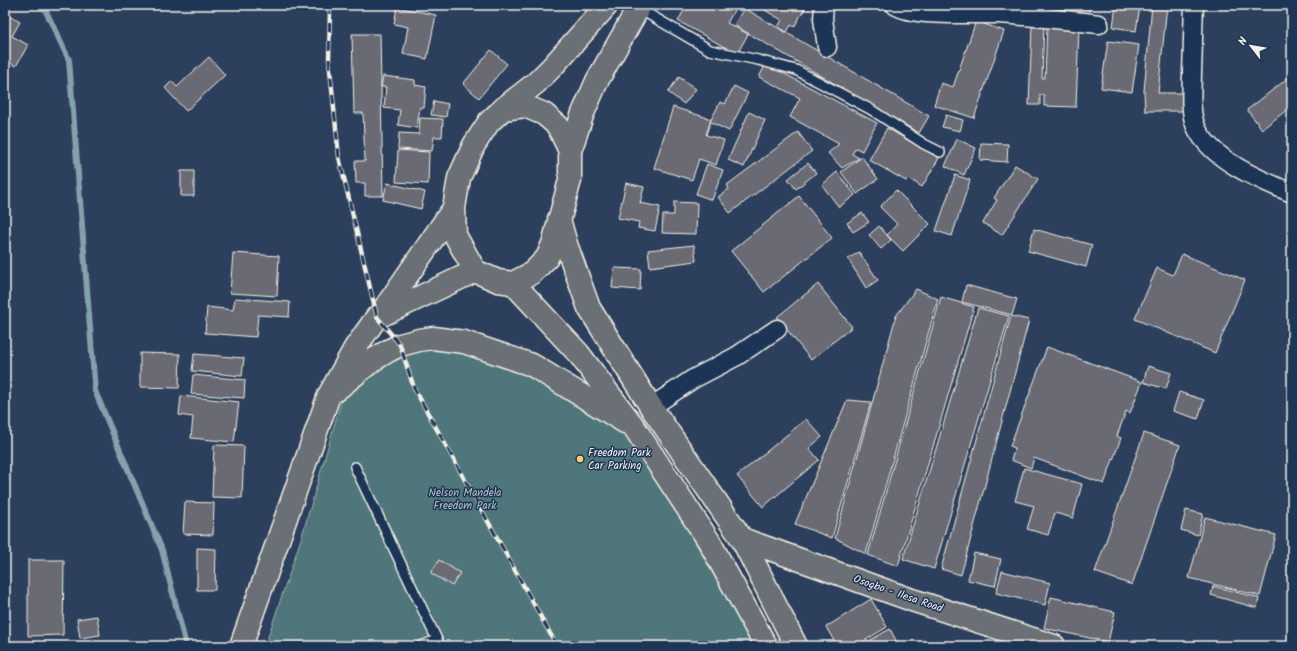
<svg xmlns="http://www.w3.org/2000/svg" width="1297" height="651" viewBox="0 0 1297 651" font-family="Kalam,sans-serif">
	<style>
		.park { fill: #4f767a; stroke: #a2b4b1 }
		.lines { fill: none; stroke-linecap: round; stroke-linejoin: round }
		.stream { stroke: #87a0ac; stroke-width: 6 }
		.building { fill: #696b73; stroke: #f4f1e8 }
		.service-casing { stroke: #f4f1e8; stroke-width: 12 }
		.minor-casing { stroke: #f4f1e8; stroke-width: 21 }
		.primary-casing { stroke: #f4f1e8; stroke-width: 25 }
		.service { stroke: #1d3557; stroke-width: 9 }
		.minor { stroke: #1d3557; stroke-width: 18 }
		.primary { stroke: #6b7074; stroke-width: 22 }
		.rail-casing { stroke: #f4f1e8; stroke-width: 4.5 }
		.rail { stroke: #1d3557; stroke-width: 3; stroke-dasharray: 9; stroke-linecap: butt }
		.poi-dot { fill: #ffd166; stroke: #1d3557; stroke-width: 1.5 }
		.labels { text-anchor: middle; dominant-baseline: central; stroke-width: 3; stroke-linejoin: round; paint-order: stroke }
		.poi-label { font-size: 11px; fill: #f4f1e8; stroke: #1d3557; text-anchor: start }
		.park-label { font-size: 11px; fill: #b2c0bc; stroke: #1d3557 }
		.street-label { font-size: 11px; fill: #f4f1e8; stroke: #1d3557 }
	</style>
	<rect width="100%" height="100%" fill="#2c405d"/>
	<filter id="ink" filterUnits="userSpaceOnUse"><feTurbulence type="fractalNoise" baseFrequency=".025" numOctaves="2"/><feDisplacementMap in="SourceGraphic" scale="8" xChannelSelector="R" yChannelSelector="G"/><feConvolveMatrix kernelMatrix="1 2 1 2 8 2 1 2 1" color-interpolation-filters="sRGB"/></filter>
	<g filter="url(#ink)">
		<!-- park -->
		<path class="park" d="M416 329 531 367 635 436 754 646H265L302 536 355 354Z"/>
		<g class="lines">
			<!-- stream -->
			<path class="stream" d="M43 5 69 60 95 391 162 550 186 646"/>
		</g>
		<!-- building -->
		<path class="building" d="M687 5H728L735 9 727 23 748 34 737 54 678 21Z
			M756 5H807L794 27 791 25 787 32 778 27 782 20Z
			M1040 5H1053L1052 18H1040Z
			M1057 5H1089V18H1056Z
			M1116 5H1140L1136 31 1113 27Z
			M1152 5H1167L1158 93H1191L1190 111H1145L1144 91Z
			M397 7 436 15 427 59 403 54 408 27 394 24Z
			M744 8 929 116 919 133 734 25Z
			M5 14 20 22 12 36 28 45 16 66 5 60Z
			M976 21 1004 31 974 118 934 105 941 83 953 87Z
			M1032 25H1044L1042 78H1045L1047 26 1079 27 1076 107 1044 106V95H1040V105H1029Z
			M352 34H380L383 196H365V183H356L355 161H365L363 113H354Z
			M1108 41 1139 45 1132 92 1101 88Z
			M491 50 507 64 479 98 463 84Z
			M209 57 225 75 186 111 165 88 172 81 177 87Z
			M766 64 877 123 862 151 856 148 852 154 859 158 842 168 828 153 839 144 790 117 800 98 759 77Z
			M1292 75V106L1262 129 1247 110Z
			M383 76 415 80V85L426 87 424 108 420 107 417 128 398 125 400 110 384 108 386 87H381Z
			M679 77 696 89 684 104 668 92Z
			M734 86 748 93 729 131 710 122 720 102 725 104Z
			M434 101 448 104 446 117 431 115Z
			M673 107 711 119 706 135 724 140 716 165 699 159 692 180 654 168Z
			M749 112 765 120 744 167 728 160Z
			M946 115 963 120 960 131 942 127Z
			M420 118 443 119 442 137H434L432 151 398 149 399 133 419 134Z
			M887 128 939 158 922 187 908 178 906 181 869 160Z
			M798 132 812 151 730 213 718 197 729 189 727 185Z
			M957 139 976 148 964 175 945 166Z
			M981 143 1008 144 1007 162 980 160Z
			M398 150 429 152 428 184 396 182Z
			M862 157 878 179 857 194 841 172Z
			M808 163 816 173 796 189 788 179Z
			M707 164 723 170 712 200 696 194Z
			M1015 165 1038 179 1002 235 983 223 997 200 994 198Z
			M181 171H194V196H181Z
			M837 172 855 195 839 207 822 185Z
			M955 175 970 180 952 236 936 231Z
			M387 183 425 192 421 209 383 200Z
			M626 183 644 187 640 203 660 207 655 231 638 228 639 222 618 218Z
			M896 190 930 224 903 251 887 235 897 224 880 207Z
			M799 196 832 238 764 292 731 251Z
			M674 202 697 203 696 234 662 233 663 215H674Z
			M862 213 869 222 853 232 847 223Z
			M879 226 891 240 881 249 869 235Z
			M1034 229 1092 245 1086 267 1028 251Z
			M694 245 696 261 650 267 648 250Z
			M859 252 878 280 866 288 848 259Z
			M233 253 279 256 277 296 230 293Z
			M1182 254 1245 280 1215 353 1135 319 1157 268 1173 275Z
			M614 268 641 269 640 290 612 288Z
			M818 284 852 327 811 360 777 317Z
			M966 285 1017 299 1012 315 962 302Z
			M916 289 938 299 866 554 835 538 896 316Z
			M941 297 974 307 898 566 868 555Z
			M235 298 290 302 289 317 258 315 256 337 205 333 207 307 233 310Z
			M978 308 1009 316 934 569 903 559Z
			M1011 316 1029 320 961 575 941 569Z
			M1047 347 1142 382 1130 413 1126 411 1117 436 1121 438 1104 484 1034 458 1031 468 1011 460 1015 448 1010 446Z
			M140 353 180 354 179 388 140 387Z
			M194 354 244 358 242 376 192 371Z
			M1148 366 1171 373 1166 389 1143 382Z
			M193 375 245 380 244 398 191 394Z
			M1179 392 1204 400 1198 419 1173 411Z
			M181 396 239 402 234 442 191 438 193 417 179 415Z
			M847 400 871 402 832 538 795 524Z
			M806 419 822 437 809 448 819 460 763 507 737 476Z
			M1144 433 1180 445 1132 585 1095 572Z
			M214 445 244 446 242 498 212 497Z
			M1024 468 1082 484 1073 518 1055 513 1048 535 1027 529 1034 506 1015 501Z
			M185 502 214 503 213 535 183 534Z
			M1186 510 1203 514 1198 535 1181 530Z
			M1205 517 1276 535 1260 596 1189 578Z
			M197 548 216 549 215 590H197Z
			M974 553 1001 559 995 586 968 580Z
			M28 560H64L63 635 28 636Z
			M439 560 460 573 452 586 431 573Z
			M1002 571 1050 583 1045 605 996 593Z
			M1213 586 1259 598 1257 608 1211 595Z
			M1051 597 1115 612 1108 642 1044 628Z
			M871 599 887 627 856 646H837L826 627Z
			M97 616 100 635 80 638 77 619Z
			M890 629 899 646H860Z
			M110 643V646H89Z"/>
		<g class="lines">
			<!-- service casing -->
			<g class="service-casing">
				<path id="service" d="M638 8 710 50 758 60 796 70 870 109 924 144 940 152
					M355 467 440 646
					M421 646 437 640"/>
			</g>
			<!-- minor casing -->
			<g class="minor-casing">
				<path id="minor" d="M824 5 823 19 827 47
					M895 5C916 18 972 13 998 14 1032 16 1066 20 1099 24
					M1194 5C1193 27 1193 50 1192 72 1192 89 1189 110 1196 127 1211 160 1260 180 1292 193
					M651 407 693 379 737 356 777 329"/>
			</g>
			<!-- primary casing -->
			<g class="primary-casing">
				<path id="primary" d="M525 106 544 114 558 126 570 151V180L553 244 547 258 532 273 513 283 498 281 475 271 455 235 454 208 459 178 474 145 489 122 503 109Z
					M504 108 536 83 552 67 607 5
					M570 151 583 113 597 81 640 5
					M559 219 566 244 589 308 651 407 742 539 796 646
					M513 283 579 354 634 427 709 541 766 646
					M382 315 475 271
					M336 390 373 360 388 351 400 345 419 340 433 338 464 342 532 365 625 422
					M742 539 912 600 1054 646
					M241 646 329 395 355 348 377 317 380 315 454 208"/>
			</g>
			<!-- service -->
			<use href="#service" class="service"/>
			<!-- minor -->
			<use href="#minor" class="minor"/>
			<!-- primary -->
			<use href="#primary" class="primary"/>
			<!-- rail casing -->
			<g class="rail-casing">
				<path id="rail" d="M330 5 329 60 339 157 377 317 400 345 414 388 557 646"/>
			</g>
			<!-- rail -->
			<use href="#rail" class="rail"/>
		</g>
	</g>
	<!-- markers -->
	<circle class="poi-dot" cx="580" cy="459" r="4"/>
	<g class="labels">
		<!-- poi labels -->
		<g class="poi-label">
			<text x="588" y="453">Freedom Park<tspan x="588" dy="13">Car Parking</tspan></text>
		</g>
		<!-- park labels -->
		<g class="park-label">
			<text x="465" y="493">Nelson Mandela<tspan x="465" dy="13">Freedom Park</tspan></text>
		</g>
		<!-- street labels -->
		<g class="street-label">
			<text transform="translate(898 594) rotate(19)">Osogbo - Ilesa Road</text>
		</g>
	</g>
	<!-- margin -->
	<rect width="1297" height="651" fill="none" stroke="#1d3557" stroke-width="20"/>
	<rect x="10" y="10" width="1277" height="631" fill="none" stroke="#f4f1e8" stroke-width="1.5" filter="url(#ink)"/>
	<!-- north arrow -->
	<g transform="translate(1251 46) rotate(301)" stroke="#1d3557" stroke-width="3" paint-order="stroke">
	<path d="M0-3L7 15L0 10L-7 15Z" fill="#f4f1e8"/>
	<text y="-6" font-size="11" font-weight="bold" text-anchor="middle" fill="#f4f1e8">N</text>
	</g>
</svg>
